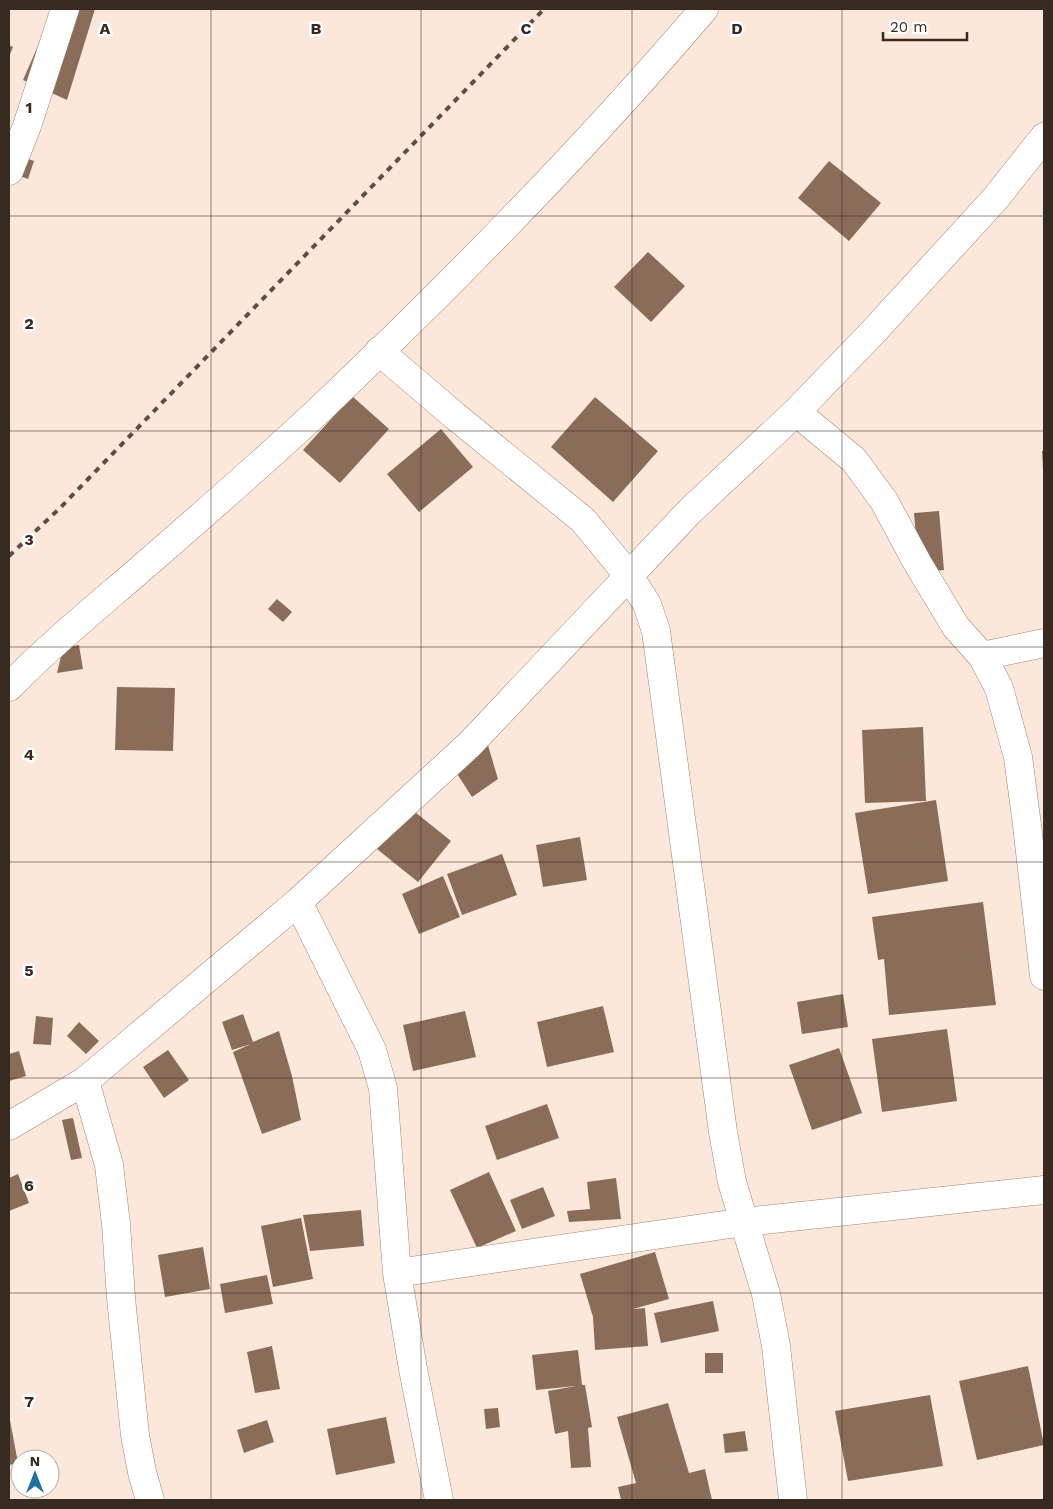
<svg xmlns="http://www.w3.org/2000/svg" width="1053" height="1509" viewBox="0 0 1053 1509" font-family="'Work Sans',sans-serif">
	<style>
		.building { fill: #8a6d58 }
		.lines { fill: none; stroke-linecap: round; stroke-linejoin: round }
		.minor-casing { stroke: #a48771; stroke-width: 29 }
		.minor { stroke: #fff; stroke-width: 28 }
		.rail { stroke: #5b4e44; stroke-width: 4; stroke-dasharray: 6 6; stroke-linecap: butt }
		.grid { fill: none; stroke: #362a21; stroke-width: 1; stroke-opacity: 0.55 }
		.grid-label { font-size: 16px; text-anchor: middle; font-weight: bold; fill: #362a21; stroke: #fff; stroke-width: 5; stroke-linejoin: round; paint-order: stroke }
	</style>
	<rect width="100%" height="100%" fill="#fce8da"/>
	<!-- building -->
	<path class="building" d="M54 9H95L67 100 23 80Z
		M9 45 13 47 9 57Z
		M23 157 34 161 28 179 17 175Z
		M829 161 881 203 849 241 798 198Z
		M648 252 685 286 651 322 614 287Z
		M352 396 389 429 340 483 303 450Z
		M595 397 658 451 613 502 551 447Z
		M441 429 473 467 419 512 387 474Z
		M1042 451H1044V468L1043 469Z
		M939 511 944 570 919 573 914 513Z
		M277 599 292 612 283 622 268 609Z
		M79 645 83 669 57 673 63 648Z
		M117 687 175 688 173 751 115 750Z
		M923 727 926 801 865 803 862 730Z
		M487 742 498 779 472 797 454 769Z
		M936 800 948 881 868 894 855 813Z
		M410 808 451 841 418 882 377 849Z
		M580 837 587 880 543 887 536 845Z
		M502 854 517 895 462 915 447 874Z
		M443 876 460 917 419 934 402 894Z
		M983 902 996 1005 889 1015 884 959 878 960 872 917Z
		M843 994 848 1027 802 1034 797 1002Z
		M603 1006 614 1052 547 1067 537 1022Z
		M465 1011 476 1057 413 1071 403 1025Z
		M243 1014 253 1042 279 1031 292 1076 301 1120 262 1134 233 1052 251 1044 232 1050 222 1022Z
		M36 1016 53 1018 51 1045 33 1044Z
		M79 1022 99 1041 86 1054 67 1036Z
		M947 1029 957 1101 882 1112 872 1039Z
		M839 1048 862 1113 812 1130 789 1065Z
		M168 1050 189 1080 164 1098 143 1067Z
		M19 1051 26 1076 9 1081V1054Z
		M547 1104 559 1138 497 1160 485 1126Z
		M73 1118 82 1158 71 1160 62 1120Z
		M489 1172 516 1231 477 1248 450 1190Z
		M18 1174 29 1203 9 1211V1178Z
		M616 1178 621 1219 569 1222 567 1211 590 1209 587 1182Z
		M543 1187 555 1216 522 1229 510 1200Z
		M361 1210 364 1246 310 1251 303 1215Z
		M301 1218 313 1279 273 1287 261 1226Z
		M203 1247 210 1289 165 1297 158 1255Z
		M655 1252 669 1299 633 1309 645 1308 648 1346 595 1350 593 1317 580 1274Z
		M267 1275 273 1304 225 1313 220 1284Z
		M713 1301 719 1331 661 1343 654 1313Z
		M272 1346 280 1389 255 1393 247 1352Z
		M578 1350 582 1385H585L592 1427 588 1428 591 1467 571 1468 568 1431 555 1434 548 1391 576 1386 536 1390 532 1355Z
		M705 1353H723V1373H705Z
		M1028 1366 1044 1445 977 1460 959 1381Z
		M930 1395 943 1466 848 1481 835 1411Z
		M668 1403 689 1473 705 1469 712 1500H621L618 1487 636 1483 617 1417Z
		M498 1408 500 1427 486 1429 484 1409Z
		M9 1415 18 1463 9 1465Z
		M386 1417 395 1463 336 1475 327 1429Z
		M267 1420 274 1442 244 1453 237 1430Z
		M745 1431 748 1451 725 1453 723 1434Z"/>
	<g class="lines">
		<!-- minor casing -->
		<g class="minor-casing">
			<path id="minor" d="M9 171 27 126 65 9
				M379 351 455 416 583 520 629 576 647 604 656 631 723 1132 732 1182 766 1294 776 1346 793 1500
				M796 412 854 460 884 501 918 564 956 627 982 656 999 688 1018 757 1027 825 1044 976
				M982 656 1044 643
				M9 687C49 646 93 610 136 573 196 521 257 468 315 414 451 285 583 151 704 9
				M298 902 372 1050 383 1088 397 1273 413 1369 439 1500
				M85 1081 109 1165 116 1224 121 1298 135 1435 142 1472 150 1500
				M9 1126 85 1081 298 902 470 744 690 511 796 412 874 331 995 199 1044 137
				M397 1273 744 1222 1044 1190"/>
		</g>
		<!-- minor -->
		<use href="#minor" class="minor"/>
		<!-- rail -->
		<path class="rail" d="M9 556 59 509 544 9"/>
	</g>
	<!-- grid -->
	<path class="grid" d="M211 9V1500M421 9V1500M632 9V1500M842 9V1500M9 216H1044M9 431H1044M9 647H1044M9 862H1044M9 1078H1044M9 1293H1044"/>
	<g class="grid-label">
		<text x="105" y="34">A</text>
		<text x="316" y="34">B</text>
		<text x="526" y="34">C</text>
		<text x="737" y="34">D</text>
		<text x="29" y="113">1</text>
		<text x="29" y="329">2</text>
		<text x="29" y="545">3</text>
		<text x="29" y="760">4</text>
		<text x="29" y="976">5</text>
		<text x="29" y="1191">6</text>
		<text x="29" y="1407">7</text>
	</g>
	<!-- border -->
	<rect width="1053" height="1509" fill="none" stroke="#362a21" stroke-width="20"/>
	<!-- north arrow -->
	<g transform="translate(35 1474)"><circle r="24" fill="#ffffff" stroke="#afaaa6"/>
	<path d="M0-4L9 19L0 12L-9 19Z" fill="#216fa1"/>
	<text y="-8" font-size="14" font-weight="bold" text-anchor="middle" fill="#362a21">N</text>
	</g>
	<!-- scale -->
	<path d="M883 32v8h84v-8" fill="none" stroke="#362a21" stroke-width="2.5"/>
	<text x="890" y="32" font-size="15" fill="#362a21" stroke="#ffffff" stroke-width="4" paint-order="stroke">20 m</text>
</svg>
